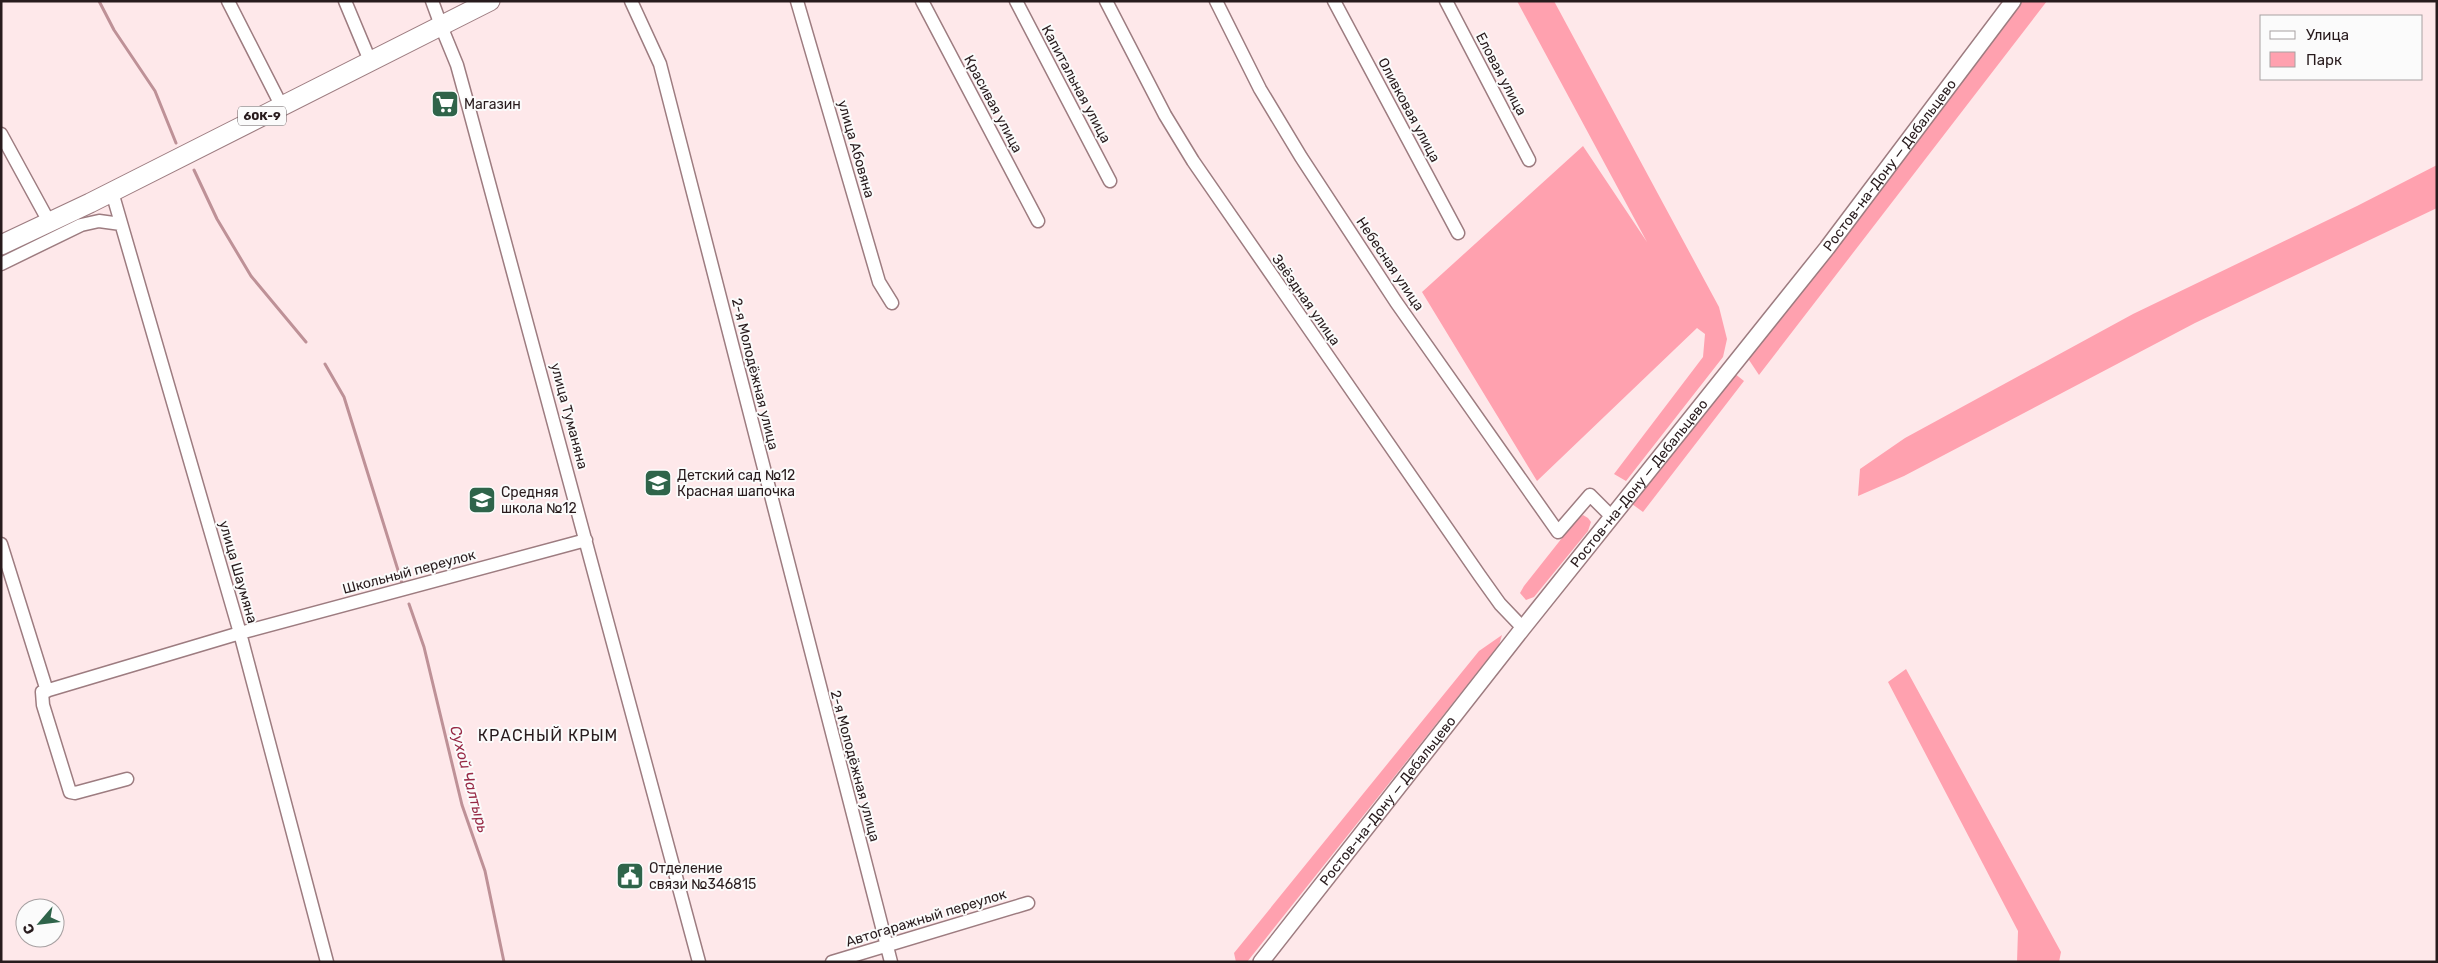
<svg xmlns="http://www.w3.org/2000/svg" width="2438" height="963" viewBox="0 0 2438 963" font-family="Rubik,sans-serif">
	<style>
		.green { fill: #ffa1af }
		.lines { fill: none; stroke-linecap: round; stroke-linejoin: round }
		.stream { stroke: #be9197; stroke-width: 3 }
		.minor-casing { stroke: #9d7c80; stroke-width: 15 }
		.tertiary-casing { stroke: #9d7c80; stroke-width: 18 }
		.primary-casing { stroke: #9d7c80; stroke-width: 21 }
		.minor { stroke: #fff; stroke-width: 12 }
		.tertiary { stroke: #fff; stroke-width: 15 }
		.primary { stroke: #fff; stroke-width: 19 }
		.labels { text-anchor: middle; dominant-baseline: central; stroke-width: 4; stroke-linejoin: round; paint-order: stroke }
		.shield { fill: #fbfbfb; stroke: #675e60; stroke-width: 1 }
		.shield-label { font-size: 12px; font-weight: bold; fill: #281b1d }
		.street-label { font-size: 14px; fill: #281b1d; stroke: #fbfbfb }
		.poi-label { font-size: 14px; fill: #281b1d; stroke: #fbfbfb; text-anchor: start }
		.water-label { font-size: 15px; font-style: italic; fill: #972945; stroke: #fbfbfb }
		.quarter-label { font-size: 16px; letter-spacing: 1px; fill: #281b1d; stroke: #fbfbfb }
	</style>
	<rect width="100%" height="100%" fill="#fee8ea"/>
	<!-- green -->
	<path class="green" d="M1517 1H1554L1719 307 1727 339 1723 357 1626 481 1614 474 1703 357 1705 334 1697 328 1537 481 1422 292 1583 146 1647 242Z
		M2022 1H2047L1759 375 1747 357Z
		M2437 165V208L2195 323 1904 476 1858 496 1860 469 1905 438 2133 314 2357 206Z
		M1734 373 1744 381 1643 512 1632 504Z
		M1583 515 1588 518 1591 522 1588 531 1534 597 1526 600 1520 593 1524 586 1577 519Z
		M1502 635 1499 645 1247 962H1236L1234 953 1479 651Z
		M1906 669 2061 952 2059 962H2017L2018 931 1888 682Z"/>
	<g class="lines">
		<!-- stream -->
		<path class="stream" d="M99 1 114 30 155 91 176 143
			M194 170 217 219 251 276 306 342
			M325 364 344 397 402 583
			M409 604 424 647 462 805 485 871 504 962"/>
		<!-- minor casing -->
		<g class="minor-casing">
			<path id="minor" d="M228 1 279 101
				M345 1 368 56
				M432 1 439 20
				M631 1 660 64 891 962
				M797 1 879 282 892 303
				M922 1 1038 221
				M1016 1 1110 181
				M1106 1 1165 115 1193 161 1480 576 1500 604 1523 628
				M1216 1 1260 89 1301 157 1396 302 1558 532 1590 495 1611 516
				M1334 1 1458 233
				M1446 1 1529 160
				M441 26 457 65 468 105 699 962
				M1 134 48 220
				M112 192 240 633 327 962
				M1 264 81 225 99 221 121 224
				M1 544 47 691
				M127 779 75 793 70 792 43 705 42 692 240 633 586 540
				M832 962 1028 903"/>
		</g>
		<!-- tertiary casing -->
		<g class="tertiary-casing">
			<g id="tertiary">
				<path id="s1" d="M1261 962 1523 628 1827 248 2013 1"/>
			</g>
		</g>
		<!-- primary casing -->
		<g class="primary-casing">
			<path id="primary" d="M1 245 90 203 490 1"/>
		</g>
		<!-- minor -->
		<use href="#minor" class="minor"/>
		<!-- tertiary -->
		<use href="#tertiary" class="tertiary"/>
		<!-- primary -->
		<use href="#primary" class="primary"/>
	</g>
	<!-- icons -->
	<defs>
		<g id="supermarket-square" transform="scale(1.4375)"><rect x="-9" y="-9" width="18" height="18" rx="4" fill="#2f644a" stroke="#fbfbfb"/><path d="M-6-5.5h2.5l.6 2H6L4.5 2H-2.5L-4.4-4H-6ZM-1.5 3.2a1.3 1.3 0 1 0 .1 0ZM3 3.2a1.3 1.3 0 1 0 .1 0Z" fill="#fff"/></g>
		<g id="school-square" transform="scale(1.4375)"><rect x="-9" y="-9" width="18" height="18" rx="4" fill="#2f644a" stroke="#fbfbfb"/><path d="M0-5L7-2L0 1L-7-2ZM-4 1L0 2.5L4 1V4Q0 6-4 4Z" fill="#fff"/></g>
		<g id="civic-square" transform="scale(1.4375)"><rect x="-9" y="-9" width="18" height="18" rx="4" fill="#2f644a" stroke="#fbfbfb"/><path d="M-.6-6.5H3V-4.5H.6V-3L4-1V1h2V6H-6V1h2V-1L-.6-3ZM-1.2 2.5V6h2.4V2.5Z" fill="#fff"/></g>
	</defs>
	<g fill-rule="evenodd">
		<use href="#supermarket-square" x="445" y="104"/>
		<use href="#school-square" x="658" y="483"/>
		<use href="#school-square" x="482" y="500"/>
		<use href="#civic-square" x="630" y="876"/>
	</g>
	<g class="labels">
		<!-- shield labels -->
		<rect class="shield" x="238" y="106.5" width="48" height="19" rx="4"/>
		<g class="shield-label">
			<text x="262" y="116">60К-9</text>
		</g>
		<!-- street labels -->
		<g class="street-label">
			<text transform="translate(1501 74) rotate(62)">Еловая улица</text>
			<text transform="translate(1076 84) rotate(62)">Капитальная улица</text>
			<text transform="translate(993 104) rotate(62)">Красивая улица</text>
			<text transform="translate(1409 110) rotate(62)">Оливковая улица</text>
			<text transform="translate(856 149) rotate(74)">улица Абовяна</text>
			<text stroke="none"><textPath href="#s1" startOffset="1015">Ростов-на-Дону — Дебальцево</textPath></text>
			<text transform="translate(1390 264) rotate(56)">Небесная улица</text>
			<text transform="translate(1306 300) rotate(55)">Звёздная улица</text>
			<text transform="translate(755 374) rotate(76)">2-я Молодёжная улица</text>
			<text transform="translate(569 416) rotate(75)">улица Туманяна</text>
			<text stroke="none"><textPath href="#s1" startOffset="610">Ростов-на-Дону — Дебальцево</textPath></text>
			<text transform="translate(238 572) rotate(74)">улица Шаумяна</text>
			<text transform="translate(409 572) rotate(-15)">Школьный переулок</text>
			<text transform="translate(855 766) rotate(75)">2-я Молодёжная улица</text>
			<text stroke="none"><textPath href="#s1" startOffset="205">Ростов-на-Дону — Дебальцево</textPath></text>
			<text transform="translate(926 918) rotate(-17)">Автогаражный переулок</text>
		</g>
		<!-- poi labels -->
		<g class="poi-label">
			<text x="464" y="104">Магазин</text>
			<text x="677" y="475">Детский сад №12<tspan x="677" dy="16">Красная шапочка</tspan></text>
			<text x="501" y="492">Средняя<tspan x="501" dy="16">школа №12</tspan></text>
			<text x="649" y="868">Отделение<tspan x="649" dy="16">связи №346815</tspan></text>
		</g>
		<!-- water labels -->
		<g class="water-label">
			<text transform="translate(469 779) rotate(75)">Сухой Чалтырь</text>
		</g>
		<!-- quarter labels -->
		<g class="quarter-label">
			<text x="548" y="735">КРАСНЫЙ КРЫМ</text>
		</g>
	</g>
	<!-- border -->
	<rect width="2438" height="963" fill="none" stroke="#281b1d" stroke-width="5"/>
	<!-- legend -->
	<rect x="2260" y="15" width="162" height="65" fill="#fbfbfb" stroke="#a7a1a2"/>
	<rect x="2270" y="31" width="25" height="8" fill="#ffffff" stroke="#a7a1a2"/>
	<text x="2306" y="40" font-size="15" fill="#281b1d">Улица</text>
	<rect x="2270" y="52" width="25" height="15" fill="#ffa1af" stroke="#a7a1a2"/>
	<text x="2306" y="65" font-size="15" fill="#281b1d">Парк</text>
	<!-- north arrow -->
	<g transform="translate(40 923) rotate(242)"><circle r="24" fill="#fbfbfb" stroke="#a7a1a2"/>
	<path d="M0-4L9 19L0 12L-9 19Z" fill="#2f644a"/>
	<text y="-8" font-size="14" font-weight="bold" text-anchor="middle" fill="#281b1d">С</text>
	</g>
</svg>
